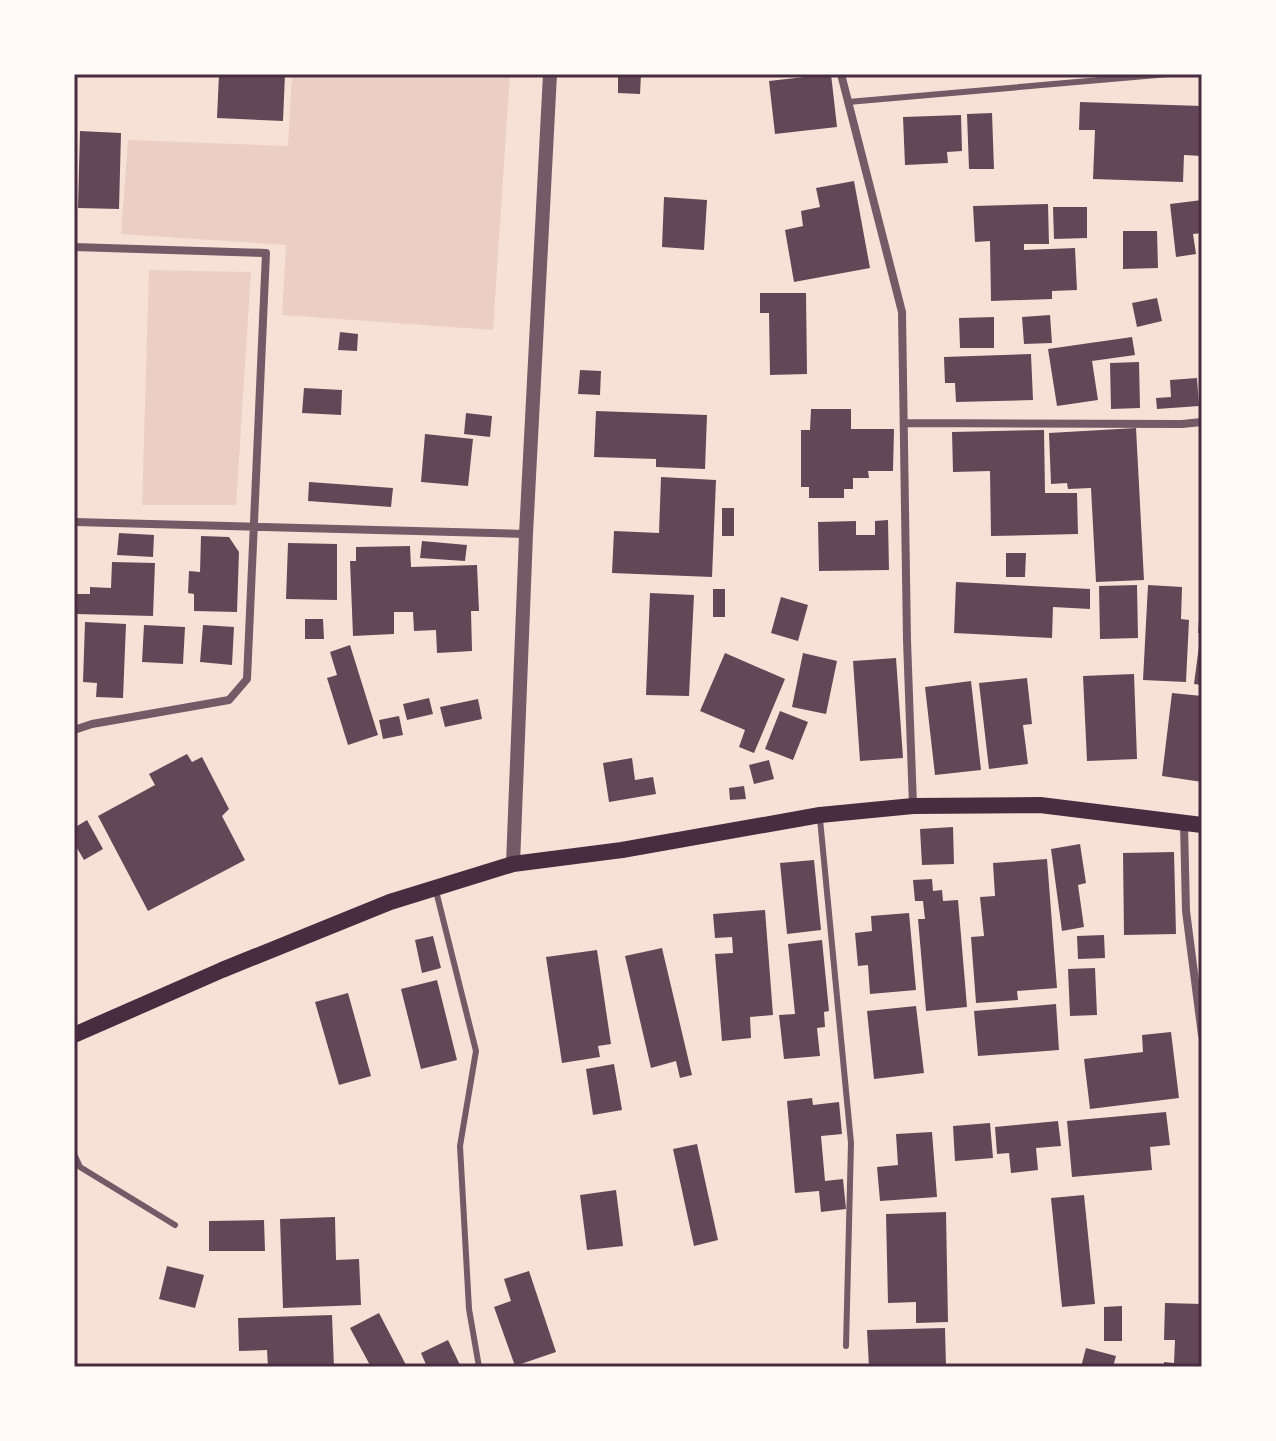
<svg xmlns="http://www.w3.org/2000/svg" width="1276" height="1441" viewBox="0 0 1276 1441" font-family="Poppins,sans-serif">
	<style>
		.green { fill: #ebcfc5 }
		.building { fill: #644757 }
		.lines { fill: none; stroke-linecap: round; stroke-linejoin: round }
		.service { stroke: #755966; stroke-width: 6 }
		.minor { stroke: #755966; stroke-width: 8 }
		.tertiary { stroke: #755966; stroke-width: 14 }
		.secondary { stroke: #4a2c40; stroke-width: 16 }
		.neatline { fill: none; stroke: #4a2c40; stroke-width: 3 }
	</style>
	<rect width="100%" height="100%" fill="#f7e1d7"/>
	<!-- green -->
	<path class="green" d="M292 74H510L493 330 282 315 286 245 121 234 128 140 288 146Z
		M149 270 251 272 236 505H142Z"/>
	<!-- building -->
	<path class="building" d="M219 74H285L283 121 217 118Z
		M618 74H641L640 94 618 93Z
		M831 74 837 127 775 134 769 81Z
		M1080 102 1202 106V156L1184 155 1183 182 1093 179 1095 130H1079Z
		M992 113 994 169H969L967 114Z
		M961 115 962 151 947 152 948 163 905 165 903 117Z
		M80 131 121 133 119 209 78 208Z
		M854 181 870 268 794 282 785 230 803 226 801 211 820 207 816 188Z
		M664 197 707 200 704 250 662 247Z
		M1202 200V233L1193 234 1196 254 1176 257 1170 204Z
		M1048 204 1049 244H1024V250L1075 248 1077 290 1052 291V299L991 301 990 241 975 242 973 206Z
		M1053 207H1087V238L1054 239Z
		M1123 231H1157L1158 268 1123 269Z
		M760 293H806L807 374 770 375 769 313H760Z
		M1157 298 1162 321 1137 327 1132 303Z
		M1050 315 1052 343 1024 344 1022 317Z
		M994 317V348H960L959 318Z
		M340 332 358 334 357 351 338 350Z
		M1132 337 1135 355 1092 361 1098 400 1057 406 1048 349Z
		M1031 354 1033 400 956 402 955 383H945L944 357Z
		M1139 362 1140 408 1111 409 1110 363Z
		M580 370 601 371 600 395 578 394Z
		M1197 378 1199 406 1157 409 1156 398 1171 397 1170 380Z
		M304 388 342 390 341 415 302 413Z
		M811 409H851V429H894L893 471H868L869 478H853V489H844V498H809V487H801V430H810Z
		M596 411 707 415 705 469 656 467V459L594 457Z
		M466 413 492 416 490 437 464 434Z
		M1136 428 1144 580 1096 582 1091 488 1068 489 1067 483 1051 484 1049 433Z
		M1044 430 1045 493H1077L1078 534 991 536 990 471 953 472 952 432Z
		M425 434 473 439 468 486 421 482Z
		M661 477 716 480 712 577 612 573 614 531 659 533Z
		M309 482 393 488 391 507 308 501Z
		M722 508H734V536H722Z
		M888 520 889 570 819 571 818 522 856 521V535H875V521Z
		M119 533 154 535 153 557 117 555Z
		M201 536 229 537 239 552 237 612 194 611V594L188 593 189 571 200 572Z
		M422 541 467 545 465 561 420 558Z
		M288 543 337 544V600L286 599Z
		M410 546 411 567 477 565 479 611H471L472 651 437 653 436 630 414 631 413 612H394V634L353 636 350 561H356V547Z
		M1006 553H1026L1025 577H1006Z
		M112 562 155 563 153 616 76 614V594H90V587L111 588Z
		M956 582 1090 589V609L1053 607 1052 638 954 633Z
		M1137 585 1138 638 1100 639 1099 586Z
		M1148 585 1182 587 1181 619 1189 620 1186 682 1143 680Z
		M713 589H725V617H713Z
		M650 593 694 595 689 696 646 695Z
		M781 597 808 605 798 641 771 633Z
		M1200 606H1202V633H1198Z
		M305 619H323L324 639H305Z
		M85 622 126 624 123 698 96 697 97 683 83 682Z
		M144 625 185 627 183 664 142 662Z
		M203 625 234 627 232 665 200 662Z
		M350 645 378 735 348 745 327 678 337 675 330 652Z
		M1199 646 1202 647V685L1194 684Z
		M725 653 785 679 754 753 739 747 745 730 700 711Z
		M803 653 837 661 826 714 792 707Z
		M896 658 903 758 860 761 853 661Z
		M1134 674 1137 759 1087 761 1083 676Z
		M1027 678 1032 724 1023 725 1028 764 989 769 979 683Z
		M971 681 981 770 935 775 925 687Z
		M1172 693 1202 696V782L1162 776Z
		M429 698 433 714 407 720 403 704Z
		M478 699 482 719 445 727 440 707Z
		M780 711 808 722 793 760 765 749Z
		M399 716 403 735 383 739 379 720Z
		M187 754 192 762 202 757 229 809 222 816 245 860 148 911 98 816 155 785 149 774Z
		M632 758 635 780 653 777 656 794 609 802 603 763Z
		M769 760 774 779 754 784 749 765Z
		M744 786 746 799 730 800 729 788Z
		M87 820 103 849 84 860 74 843V828Z
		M953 827 954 864 922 865 920 829Z
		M1080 844 1086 883 1078 885 1084 927 1062 931 1051 849Z
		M1174 852 1176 934 1124 935 1123 853Z
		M1047 859 1057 988 1017 991 1018 1000 976 1003 971 937 984 936 980 897 995 896 993 863Z
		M814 860 821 930 787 934 780 863Z
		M932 879 933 891 942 890 943 901 958 900 967 1007 926 1011 918 919H925L923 901H915L913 880Z
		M765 910 773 1015 750 1017 751 1038 722 1041 715 954 733 953 732 937 715 938 713 914Z
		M909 913 916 990 870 994 868 965 858 966 855 933 872 931 871 916Z
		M1104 935 1105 958 1078 959 1077 936Z
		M433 936 441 968 422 973 415 940Z
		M822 940 829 1011 824 1012 825 1027 817 1028 820 1056 784 1059 779 1015 795 1014 788 944Z
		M662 948 692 1075 680 1078 676 1061 651 1068 625 956Z
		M597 950 611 1044 598 1046 600 1057 562 1063 546 957Z
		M1095 968 1097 1015 1070 1016 1068 969Z
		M437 980 457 1060 421 1069 401 989Z
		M348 993 371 1076 339 1085 315 1002Z
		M1056 1004 1059 1050 978 1056 974 1011Z
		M916 1006 924 1073 874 1079 867 1011Z
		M1171 1032 1179 1098 1090 1109 1084 1059 1143 1052 1142 1035Z
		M614 1064 622 1110 593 1115 586 1069Z
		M812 1098 813 1105 839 1102 842 1134 821 1136 825 1181 843 1179 846 1209 821 1212 819 1191 795 1193 787 1101Z
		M1166 1112 1170 1145 1150 1147 1152 1170 1072 1177 1067 1121Z
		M1058 1121 1061 1146 1036 1148 1038 1170 1011 1173 1009 1153 997 1154 995 1127Z
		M990 1123 993 1158 955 1161 953 1126Z
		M932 1132 937 1197 880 1201 877 1167 898 1165 896 1134Z
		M697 1144 718 1240 694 1246 673 1149Z
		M616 1190 623 1246 587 1250 580 1195Z
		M1084 1195 1095 1304 1062 1307 1051 1198Z
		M946 1212 948 1322 916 1323V1302L888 1303 886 1214Z
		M335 1217 336 1260 359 1259 361 1305 283 1308 280 1219Z
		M264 1220 265 1251H209V1221Z
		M167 1266 204 1275 195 1308 159 1299Z
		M529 1271 556 1352 515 1366 494 1307 511 1301 504 1279Z
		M1165 1303 1202 1304V1367H1164V1362L1174 1363 1175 1340H1164Z
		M1122 1306V1341H1104V1307Z
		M379 1313 406 1365 402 1367H371L350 1328Z
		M332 1315 334 1367H268L267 1350 239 1351 238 1318Z
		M945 1328 946 1367H869L867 1330Z
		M448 1340 461 1367H427L421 1353Z
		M1086 1348 1116 1356 1113 1367H1081Z"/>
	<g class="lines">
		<!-- service -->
		<path class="service" d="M848 102 1169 74
			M820 819 851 1143 846 1346
			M436 891 476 1051 460 1146 469 1309 479 1367
			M74 1154 80 1167 175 1225"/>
		<!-- minor -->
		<path class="minor" d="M841 74 902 312 907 640 913 805
			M74 247 266 253 247 679 229 700 92 724 74 730
			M905 423 1182 424 1202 422
			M74 522 526 534
			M1184 823 1186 911 1202 1035"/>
		<!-- tertiary -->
		<path class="tertiary" d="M513 864 526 534 550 74"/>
		<!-- secondary -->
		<path class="secondary" d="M74 1035 222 970 390 902 513 864 622 850 820 815 913 806 1040 805 1202 825"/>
	</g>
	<!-- border -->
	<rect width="1276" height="1441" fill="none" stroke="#fffaf5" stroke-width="152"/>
	<rect x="76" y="76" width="1124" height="1289" class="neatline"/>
</svg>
